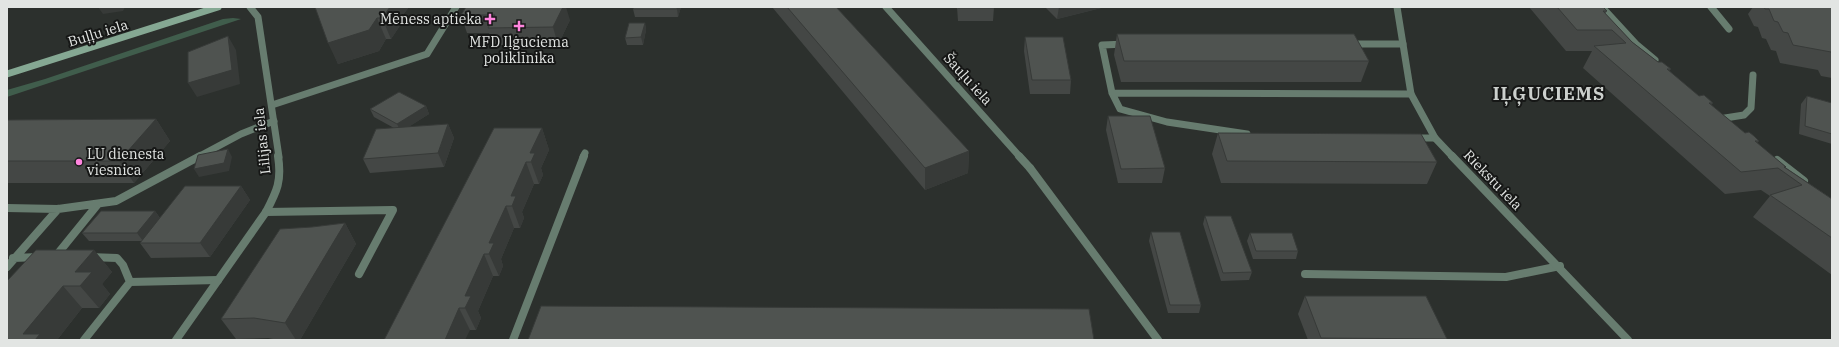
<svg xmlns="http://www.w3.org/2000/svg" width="1839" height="347" viewBox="0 0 1839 347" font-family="'IBM Plex Serif',serif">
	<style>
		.green { fill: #405d4c }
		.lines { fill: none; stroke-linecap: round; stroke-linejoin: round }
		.lane-far1 { stroke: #677c6f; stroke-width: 7 }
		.lane { stroke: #677c6f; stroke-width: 8 }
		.street-far1 { stroke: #677c6f; stroke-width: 7 }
		.street { stroke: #677c6f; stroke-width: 8 }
		.secondary { stroke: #85a893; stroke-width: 7 }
		.wall { fill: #444745 }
		.shaded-wall { fill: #373a38 }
		.building { fill: #4f5350; stroke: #373a38 }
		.poi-dot { fill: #ff85de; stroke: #161716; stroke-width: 1.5 }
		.labels { text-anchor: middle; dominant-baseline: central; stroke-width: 4; stroke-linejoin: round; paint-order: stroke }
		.poi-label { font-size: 14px; fill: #e2e5e3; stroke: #161716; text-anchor: end }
		.street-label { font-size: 14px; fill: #e2e5e3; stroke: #161716 }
		.district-label { font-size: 18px; font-weight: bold; letter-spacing: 1px; fill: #ccd0cd; stroke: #161716 }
	</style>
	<rect width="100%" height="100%" fill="#2c302d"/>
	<!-- green -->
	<path class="green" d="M233 18 241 19 7 97V90L45 79 223 19Z"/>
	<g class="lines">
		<!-- lane-far1 -->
		<path class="lane-far1" d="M1602 7 1637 45 1655 60
			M1711 7 1729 29
			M1127 44 1102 45 1112 93 1411 94
			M1350 44H1403
			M1112 93 1120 109 1167 122 1247 134
			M272 105 427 54 456 7
			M1725 118 1744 115 1751 108 1753 75
			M1412 138H1435
			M198 157 241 134 274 121
			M583 157 585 153"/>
		<!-- lane -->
		<path class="lane" d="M1777 160 1804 181
			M1030 168 1158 340
			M7 208 58 209 116 201 200 156
			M266 212 393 210 359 274
			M55 257 98 204
			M89 257 117 258 123 265 130 282
			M13 258 39 257
			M7 267 58 209
			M1305 274 1506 277 1560 266
			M84 340 130 282 218 280
			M513 340 584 156"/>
		<!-- street-far1 -->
		<path class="street-far1" d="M250 7 258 17 279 157
			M886 7 1020 157
			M1397 7 1411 94 1435 138 1453 157"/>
		<!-- street -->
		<path class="street" d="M1019 156 1030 168
			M1452 156 1628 340
			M176 340 266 212C277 191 282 181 278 156"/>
		<!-- secondary -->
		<path class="secondary" d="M7 74 218 7"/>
	</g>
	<!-- wall -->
	<path class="wall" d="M315 7H409L399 20 401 24 391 39H386L379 51 338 64Z
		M466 7 570 20 558 45H494L489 33H467L461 15Z
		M681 7 678 17H635L633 9Z
		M772 7H836L969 151 968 173 925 190Z
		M957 7H994L993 21H958Z
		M1045 7H1105L1057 19Z
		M1529 7H1603L1607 11 1605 14 1632 42 1658 62 1671 69 1669 71 1699 96 1713 103 1711 105 1745 133 1759 141 1757 143 1786 167H1785L1832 199V275L1753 217 1770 196 1761 190 1725 194 1583 68 1592 51H1566Z
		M1753 7H1832V78L1821 76 1818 70 1780 63 1776 51 1771 50 1766 39 1762 38 1758 27 1754 26 1748 14Z
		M645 23 646 30 643 45H627L625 38Z
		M1117 34 1369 61 1361 82H1121L1114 55Z
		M1025 37 1071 80 1070 94H1030L1024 51Z
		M1807 96 1832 103V144L1799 134 1801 104Z
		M426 106 429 114 408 127 448 124 454 138 444 167 370 173 363 159 394 128 374 117 370 109Z
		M1108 116 1165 168 1162 183H1118L1106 130Z
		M156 119 170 141 134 183H7V120Z
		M542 128 549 150 541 168 543 175 539 184H534L522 212 524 218 520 228H514L501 259 503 266 499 276H493L478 311 481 318 476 330H470L384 340Z
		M1218 133 1437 162 1427 184 1221 183 1212 154Z
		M241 186 250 200 210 257 151 258 140 243 142 241H89L82 233 155 211 160 218Z
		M1205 216 1252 272 1249 280 1221 281 1203 224Z
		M345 223 356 244 300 340H278L268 338 236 339 221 319 312 227Z
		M1151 232 1201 305 1199 313H1168L1149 241Z
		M1250 233 1298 251 1296 259H1253L1247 241Z
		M36 250H94L112 272 102 284 110 294 99 308H82L57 340Z
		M1305 296 1447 339 1446 340H1308L1298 314Z"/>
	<!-- shaded-wall -->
	<path class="shaded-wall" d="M98 7H125L123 11 103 14Z
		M390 7H409L399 20 401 24 391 39 382 18Z
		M563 7H566L570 20 558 45 553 27Z
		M677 7H681L678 17 677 9Z
		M1059 7H1105L1057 19Z
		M377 18 386 39 379 51 338 64 328 43Z
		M645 23 646 30 643 45 641 37Z
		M228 36 236 50 240 84 197 97 188 83Z
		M426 106 429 114 401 132 397 124Z
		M156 119 170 141 134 183 119 161Z
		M448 124 454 138 444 167 438 153Z
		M542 128 549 150 541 168 543 175 539 184 531 162 530 153Z
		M228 149 232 157 229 171 199 177 194 169Z
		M969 151 968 173 925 190V168Z
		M526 162 534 184 522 212 524 218 520 228 512 206 511 196Z
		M241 186 250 200 210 257 200 243Z
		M506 206 514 228 501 259 503 266 499 276 489 254V243Z
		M155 211 161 220 143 241 137 233Z
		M345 223 356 244 300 340H296L285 323Z
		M94 250 112 272 102 284 110 294 99 308 80 286 75 272Z
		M484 254 493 276 478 311 481 318 476 330 465 308V296Z
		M63 286 82 308 57 340H28L23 334Z
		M459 308 470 330 465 340H445Z"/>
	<!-- building -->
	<path class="building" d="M315 7H390L382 18H377L369 30 328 43Z
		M466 7H563L553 27 488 28 495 15H461Z
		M634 7H677V9H633Z
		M787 7H836L969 151 925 168Z
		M958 7H994V8H958Z
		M1557 7H1603L1607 11H1603L1632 42 1658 62H1662L1671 69H1667L1699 96 1704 95 1713 103H1709L1745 133 1749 132 1754 136 1759 141H1755L1786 167H1784L1832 199V238L1770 195 1802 185 1778 168 1741 172 1594 46 1626 43 1612 30H1577Z
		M1764 7H1832V54L1831 52 1793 45 1788 33 1783 32 1778 22 1774 21 1769 9H1765Z
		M629 23H645L641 37 625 38Z
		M1117 34H1354L1369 61H1124Z
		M228 36 232 70 188 83V52Z
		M1025 37H1063L1071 80H1032Z
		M399 92 426 106 397 124 370 109Z
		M1807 96 1832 103V134L1805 126Z
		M1108 116H1150L1165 168 1121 169Z
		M156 119 119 161H7V120Z
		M448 124 438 153 363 159 376 129Z
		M494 128H542L530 153H535L531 162H526L511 196H516L512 206H506L489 243H494L489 254H484L465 296H471L465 308H459L445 340H384Z
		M1218 133 1421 134 1437 162 1227 161Z
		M228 149 224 163 194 169 198 155Z
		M185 186H241L200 243H140Z
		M101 211H155L137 233H82Z
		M1205 216H1231L1252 272 1223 273Z
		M345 223 285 323 254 318 221 319 280 229 312 227Z
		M1151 232H1180L1201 305H1170Z
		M1250 233H1292L1298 251H1256Z
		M36 250H94L75 272H92L80 286H63L23 334H40L35 340H7V281Z
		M1305 296H1426L1447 339 1321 338Z
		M541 306 1089 309 1094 340H528Z"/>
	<!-- markers -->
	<g class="poi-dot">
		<path d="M488 13h4v4h4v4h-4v4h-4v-4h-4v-4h4z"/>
		<path d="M517 20h4v4h4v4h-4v4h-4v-4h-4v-4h4z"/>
		<circle cx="79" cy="162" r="4"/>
	</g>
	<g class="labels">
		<!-- poi labels -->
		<g class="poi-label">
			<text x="482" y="19">Mēness aptieka</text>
			<text x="519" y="42" text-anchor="middle">MFD Iļģuciema<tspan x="519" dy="16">poliklīnika</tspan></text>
			<text x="87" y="154" text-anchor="start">LU dienesta<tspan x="87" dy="16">viesnica</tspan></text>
		</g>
		<!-- street labels -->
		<g class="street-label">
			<text transform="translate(98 33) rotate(-17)">Buļļu iela</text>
			<text transform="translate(968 79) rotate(48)">Šauļu iela</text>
			<text transform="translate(262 141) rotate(-96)">Lilijas iela</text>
			<text transform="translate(1493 180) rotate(46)">Riekstu iela</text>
		</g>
		<!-- district labels -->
		<g class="district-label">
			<text x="1549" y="93">IĻĢUCIEMS</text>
		</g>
	</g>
	<!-- border -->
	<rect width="1839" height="347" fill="none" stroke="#e2e5e3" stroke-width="16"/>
</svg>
